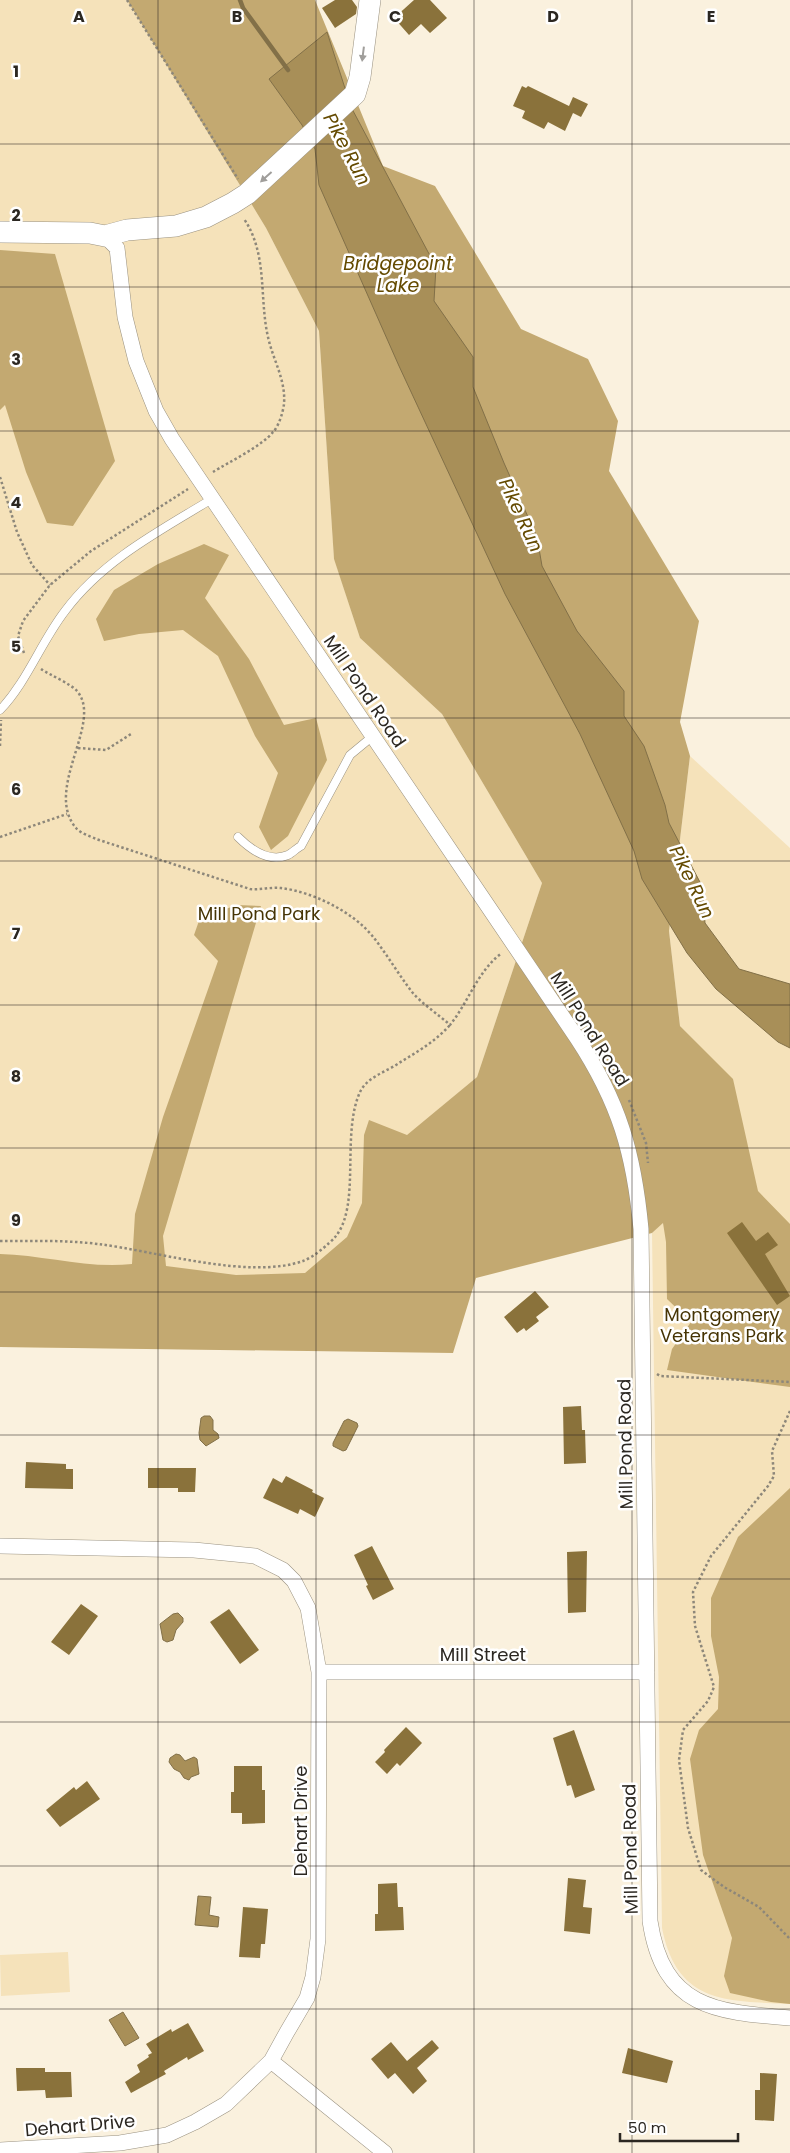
<svg xmlns="http://www.w3.org/2000/svg" width="790" height="2153" viewBox="0 0 790 2153" font-family="Poppins,sans-serif">
	<style>
		.green { fill: #f5e2ba }
		.forest { fill: #c3a971 }
		.water { fill: #a88f58; stroke: #827048 }
		.lines { fill: none; stroke-linecap: round; stroke-linejoin: round }
		.stream { stroke: #827048; stroke-width: 4.5 }
		.building { fill: #8a723b }
		.lane-casing { stroke: #9a9281; stroke-width: 9 }
		.street-casing { stroke: #9a9281; stroke-width: 16 }
		.secondary-casing { stroke: #9a9281; stroke-width: 22 }
		.path { stroke: #8d877a; stroke-width: 2.5; stroke-dasharray: 2.5 2.5; stroke-linecap: butt }
		.lane { stroke: #fff; stroke-width: 8 }
		.street { stroke: #fff; stroke-width: 15 }
		.secondary { stroke: #fff; stroke-width: 21 }
		.oneway { fill: #a09e9b }
		.grid { fill: none; stroke: #2b2721; stroke-width: 1; stroke-opacity: 0.55 }
		.labels { text-anchor: middle; dominant-baseline: central; stroke-width: 5; stroke-linejoin: round; paint-order: stroke }
		.street-label { font-size: 18px; fill: #2b2721; stroke: #fff }
		.park-label { font-size: 18px; fill: #463404; stroke: #fff }
		.water-label { font-size: 19px; font-style: italic; fill: #644a00; stroke: #fff }
		.grid-label { font-size: 16px; text-anchor: middle; font-weight: bold; fill: #2b2721; stroke: #fff; stroke-width: 5; stroke-linejoin: round; paint-order: stroke }
	</style>
	<rect width="100%" height="100%" fill="#faf1de"/>
	<!-- green -->
	<path class="green" d="M0 0H127L266 228 319 331 334 558 360 638 442 714 542 883 477 1077 407 1136 331 1351 0 1347Z
		M690 756 790 848V2004C726 2001 677 2004 662 1928L652 1233 697 1191 733 1080 680 1026 669 931Z
		M68 1952 70 1992 1 1996 0 1955Z"/>
	<!-- forest -->
	<path class="forest" d="M127 0H315L383 166 435 186 521 329 588 359 618 421 609 471 699 621 680 722 690 756 669 931 680 1026 733 1079 758 1191 790 1224V1387L667 1370 672 1349 691 1322 667 1299 666 1242 663 1223 652 1233 476 1278 453 1353 0 1347V1254C44 1255 88 1269 132 1264L135 1214 163 1117 218 961 194 935 200 918 237 905 261 906 163 1236 166 1266 236 1275 305 1273 347 1237 362 1203 364 1135 369 1120 407 1135 477 1077 542 883 442 714 360 638 334 559 319 331 266 228Z
		M0 250 55 254 115 461 73 526 47 523 26 472 5 405 0 410Z
		M204 544 229 555 205 598 249 659 284 725 316 718 327 760 288 836 271 850 259 827 278 773 255 736 218 656 183 630 139 634 104 641 96 619 114 590 158 564Z
		M790 1488V2004L771 2002 730 1993 724 1976 732 1938 703 1855 690 1759 699 1730 718 1709 719 1677 711 1636V1598L738 1537Z"/>
	<!-- water -->
	<path class="water" d="M327 32 351 107 436 267 434 301 473 357V387L504 463 537 537 542 566 577 631 624 691V716L644 746 665 805 669 823 702 886 705 923 739 969 790 984V1048L778 1042 716 989 687 953 642 879 634 851 580 734 505 594 399 366 319 185 315 149 302 125 269 79Z
		M204 1416H210L213 1420V1430L218 1434 219 1438 206 1446 200 1440 199 1433 201 1418Z
		M348 1419 357 1423 358 1426 346 1450 343 1451 333 1446V1443L344 1421Z
		M178 1613 183 1618V1622L176 1630 173 1640 167 1642 163 1640 160 1624 173 1614Z
		M176 1754 180 1755 185 1761 194 1757 197 1759 199 1774 191 1777 189 1780 184 1778 180 1772 174 1769 169 1762 170 1758Z
		M198 1896 211 1897 209 1915 219 1917 218 1927 195 1925Z
		M123 2012 139 2038 125 2046 109 2020Z"/>
	<g class="lines">
		<!-- stream -->
		<path class="stream" d="M240 0 243 8 288 70"/>
	</g>
	<!-- building -->
	<path class="building" d="M335 0H352L357 7 356 14 335 28 322 8Z
		M414 0H430L447 18 430 33 421 24 409 35 394 18Z
		M522 86 526 88 528 86 569 106 573 97 588 104 581 117 573 113 565 131 548 122 544 129 522 118 525 111 513 106Z
		M742 1222 756 1241 768 1232 778 1245 765 1254 790 1296 777 1305 727 1233Z
		M535 1291 549 1307 536 1317 539 1321 526 1331 524 1328 517 1333 504 1317Z
		M581 1406 582 1430H585L586 1463 564 1464 563 1407Z
		M26 1462 66 1464V1469H73V1489L25 1488Z
		M148 1468H196L195 1492H178V1488H148Z
		M286 1476 313 1490 312 1492 324 1498 315 1517 300 1509 298 1514 263 1498 273 1478 282 1483Z
		M372 1546 394 1589 373 1600 366 1586 368 1585 354 1555Z
		M587 1551 586 1612 568 1613 567 1552Z
		M81 1604 98 1616 69 1655 51 1642Z
		M229 1609 259 1650 240 1664 210 1622Z
		M406 1727 422 1743 400 1766 397 1763 387 1774 375 1762 385 1752 384 1750Z
		M574 1730 595 1790 575 1798 571 1785 567 1786 553 1738Z
		M234 1766H262V1790H265V1823L242 1824V1813H231V1792H234Z
		M87 1781 100 1799 60 1827 46 1810 74 1787 76 1790Z
		M568 1878 586 1880 583 1907 592 1908 590 1934 564 1931Z
		M397 1883 398 1907H403L404 1930 375 1931V1914H378V1884Z
		M243 1907 268 1909 265 1944H261L260 1958 239 1957Z
		M188 2023 204 2051 188 2060 187 2057 164 2071 166 2074 131 2093 125 2082 140 2072 137 2065 149 2057 148 2055 152 2053 146 2044 171 2029 172 2032Z
		M432 2040 439 2048 417 2068 427 2081 413 2094 395 2073 388 2079 371 2059 391 2042 407 2061Z
		M628 2048 673 2061 667 2083 622 2073Z
		M16 2068H45V2072H71L72 2097 46 2098 45 2090 17 2091Z
		M760 2073 777 2074 774 2121 755 2120V2090H760Z"/>
	<g class="lines">
		<!-- lane casing -->
		<g class="lane-casing">
			<path id="lane" d="M0 710C27 682 41 642 65 611 102 561 159 531 212 499
				M238 837C251 850 269 863 288 855 292 853 297 848 301 846L350 755 373 736"/>
		</g>
		<!-- street casing -->
		<g class="street-casing">
			<path id="street" d="M105 236 117 248 125 317 136 361 156 411 172 439 577 1038C619 1102 634 1153 641 1229L650 1921C663 2008 715 2012 790 2018
				M0 1546 194 1550 255 1556 283 1570 294 1581 308 1608 319 1672 318 1939 313 1977 307 1998 287 2032 271 2061 226 2104 195 2122 167 2135 120 2143 0 2150
				M319 1672H647
				M271 2061 385 2153"/>
		</g>
		<!-- secondary casing -->
		<g class="secondary-casing">
			<path id="secondary" d="M0 232 90 233 105 236 127 230 176 226 206 217 233 203 247 194 355 94 360 77 370 0"/>
		</g>
		<!-- path -->
		<path class="path" d="M127 0 238 179
			M213 472C229 462 262 446 273 432 279 426 283 412 284 404 286 380 273 360 268 337 259 298 268 254 244 219
			M0 477 17 532 32 565 50 585
			M24 653 18 636 23 621 50 585 91 551 188 489
			M41 669C50 675 71 684 77 691 104 722 43 789 76 828 80 833 90 836 96 839L250 889C260 890 271 887 281 888 313 892 354 912 374 938 388 956 399 975 412 992 422 1004 438 1014 450 1025 468 1003 478 970 502 953
			M0 746 1 720
			M78 748 106 750 131 734
			M0 837 67 814
			M629 1100 646 1143 648 1163
			M0 1241C33 1241 65 1240 98 1244 156 1251 249 1280 303 1261 314 1257 329 1244 336 1236 361 1204 341 1134 360 1092 367 1077 386 1072 399 1063 417 1052 436 1041 450 1025
			M657 1374 660 1376 790 1382
			M790 1411 772 1451 774 1476 768 1486 711 1556 693 1592 695 1626 714 1687 708 1701 683 1730 679 1760 688 1828 701 1870 724 1887 759 1907 790 1939"/>
		<!-- lane -->
		<use href="#lane" class="lane"/>
		<!-- street -->
		<use href="#street" class="street"/>
		<!-- secondary -->
		<use href="#secondary" class="secondary"/>
	</g>
	<!-- one-way arrows -->
	<defs><path id="oneway-solid" d="M-6-.8H1V-3.2L6.5 0L1 3.2V.8H-6Z" transform="scale(1.25)"/></defs>
	<g class="oneway">
		<use href="#oneway-solid" transform="translate(363 54) rotate(97)"/>
		<use href="#oneway-solid" transform="translate(266 177) rotate(138)"/>
	</g>
	<!-- grid -->
	<path class="grid" d="M158 0V2153M316 0V2153M474 0V2153M632 0V2153M0 144H790M0 287H790M0 431H790M0 574H790M0 718H790M0 861H790M0 1005H790M0 1148H790M0 1292H790M0 1435H790M0 1579H790M0 1722H790M0 1866H790M0 2009H790"/>
	<g class="labels">
		<!-- street labels -->
		<g class="street-label">
			<text transform="translate(365 691) rotate(56)">Mill Pond Road</text>
			<text transform="translate(590 1029) rotate(58)">Mill Pond Road</text>
			<text transform="translate(625 1444) rotate(-91)">Mill Pond Road</text>
			<text x="483" y="1654">Mill Street</text>
			<text transform="translate(300 1821) rotate(-90)">Dehart Drive</text>
			<text transform="translate(630 1849) rotate(-91)">Mill Pond Road</text>
			<text transform="translate(80 2125) rotate(-5)">Dehart Drive</text>
		</g>
		<!-- park labels -->
		<g class="park-label">
			<text x="259" y="913">Mill Pond Park</text>
			<text x="722" y="1314">Montgomery<tspan x="722" dy="21">Veterans Park</tspan></text>
		</g>
		<!-- water labels -->
		<g class="water-label">
			<text transform="translate(347 149) rotate(62)">Pike Run</text>
			<text x="398" y="263">Bridgepoint<tspan x="398" dy="22">Lake</tspan></text>
			<text transform="translate(521 515) rotate(65)">Pike Run</text>
			<text transform="translate(692 882) rotate(64)">Pike Run</text>
		</g>
	</g>
	<g class="grid-label">
		<text x="79" y="22">A</text>
		<text x="237" y="22">B</text>
		<text x="395" y="22">C</text>
		<text x="553" y="22">D</text>
		<text x="711" y="22">E</text>
		<text x="16" y="77">1</text>
		<text x="16" y="221">2</text>
		<text x="16" y="365">3</text>
		<text x="16" y="508">4</text>
		<text x="16" y="652">5</text>
		<text x="16" y="795">6</text>
		<text x="16" y="939">7</text>
		<text x="16" y="1082">8</text>
		<text x="16" y="1226">9</text>
	</g>
	<!-- scale -->
	<path d="M620 2133v8h118v-8" fill="none" stroke="#2b2721" stroke-width="2.5"/>
	<text x="628" y="2133" font-size="15" fill="#2b2721" stroke="#ffffff" stroke-width="4" paint-order="stroke">50 m</text>
</svg>
